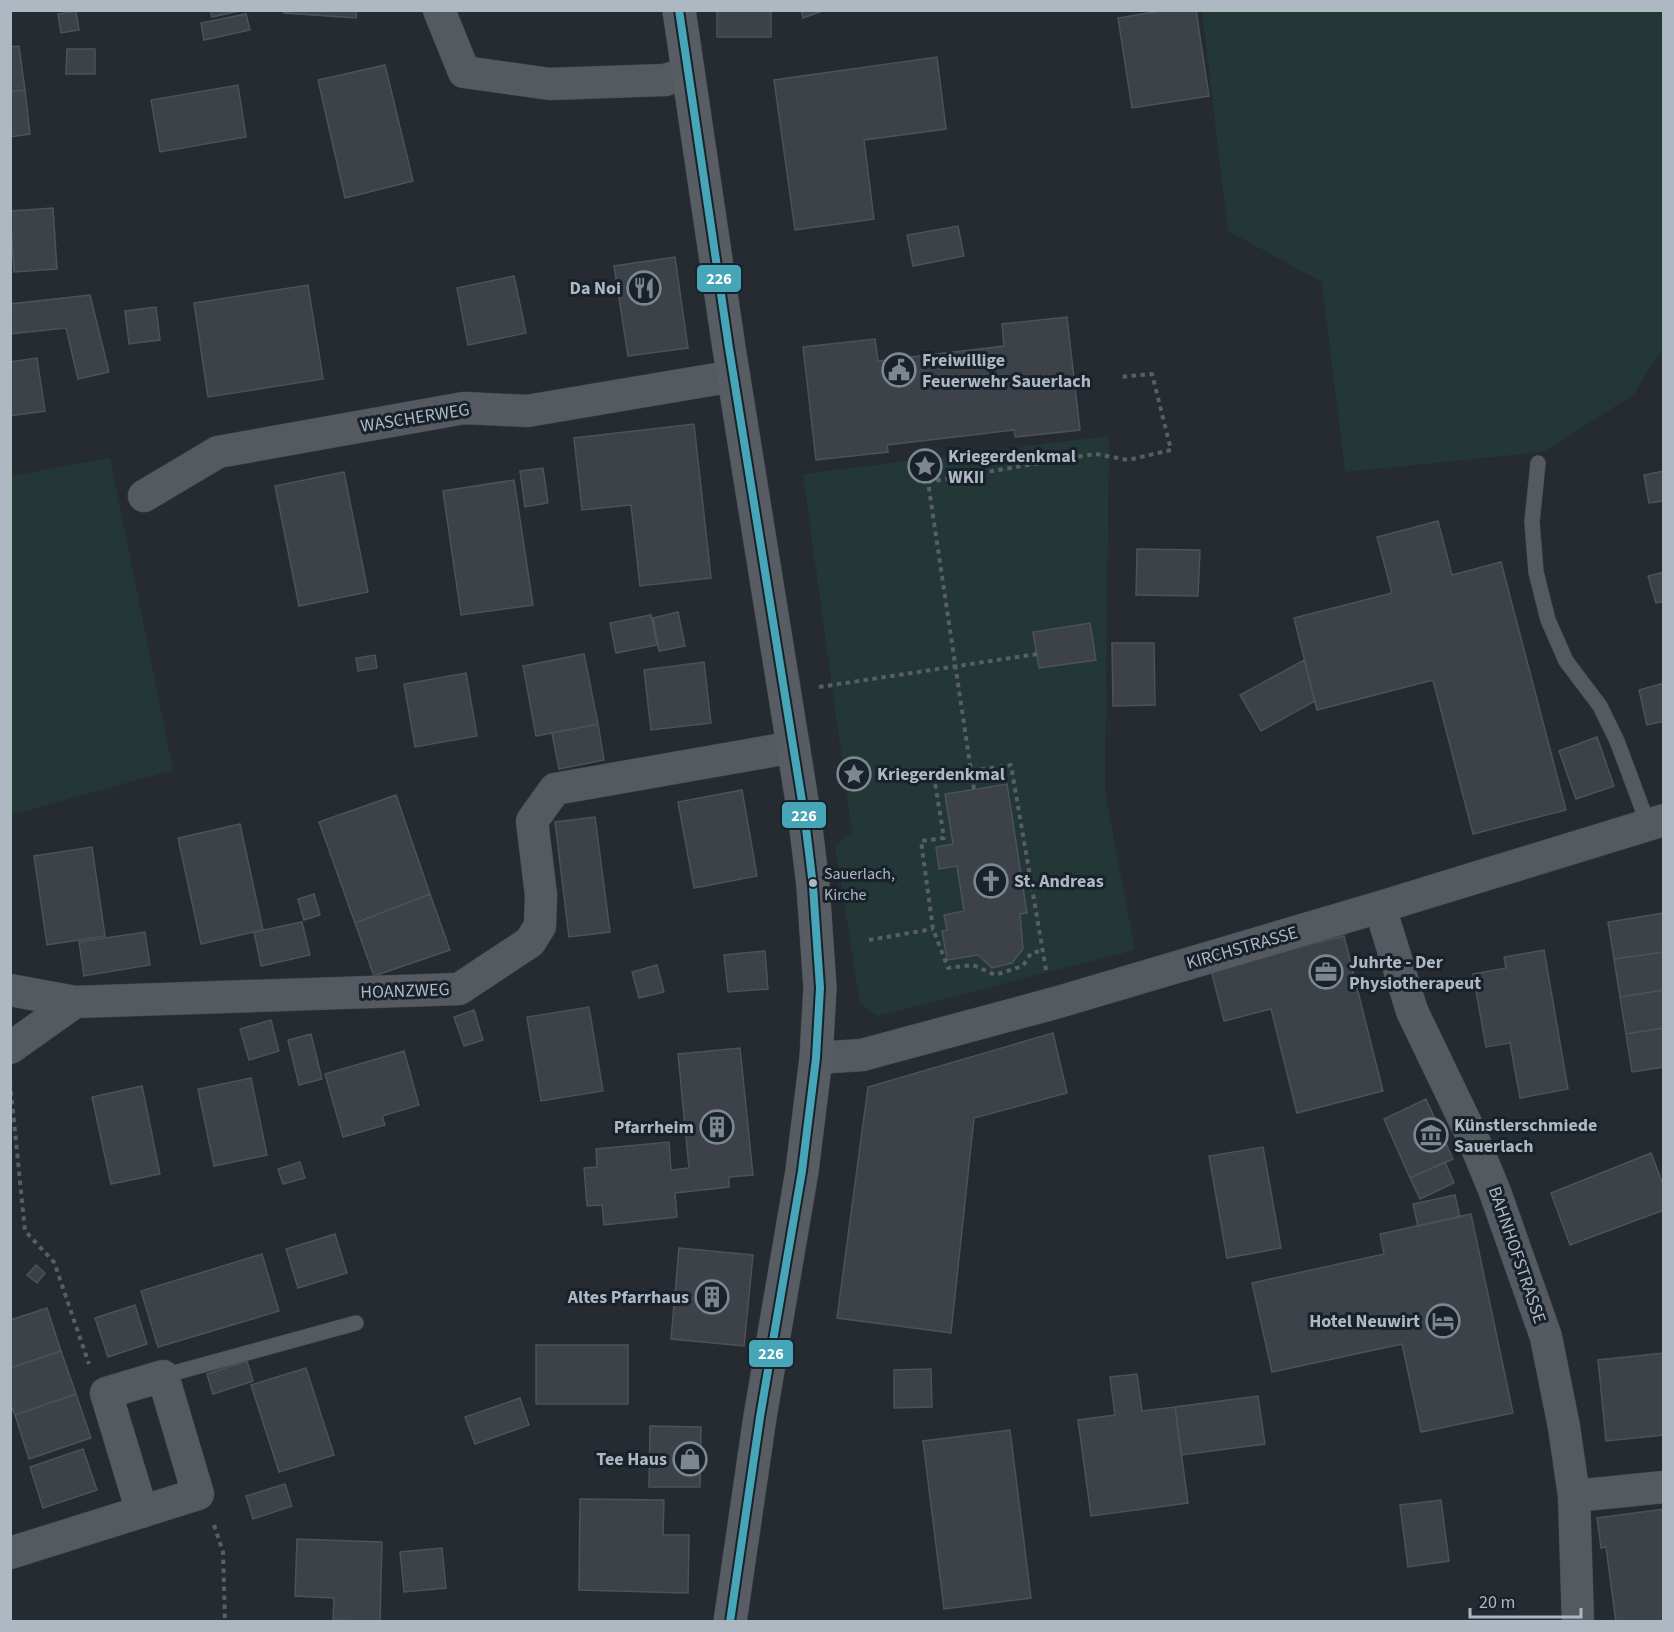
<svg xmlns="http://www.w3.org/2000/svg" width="1674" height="1632" viewBox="0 0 1674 1632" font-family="'Source Sans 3',sans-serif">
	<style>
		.green { fill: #233737 }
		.building { fill: #3d4248; stroke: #4c5259; stroke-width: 1.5 }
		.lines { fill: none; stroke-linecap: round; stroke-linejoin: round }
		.service-casing { stroke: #42474c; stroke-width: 16 }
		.minor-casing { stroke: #42474c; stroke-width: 33 }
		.secondary-casing { stroke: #42474c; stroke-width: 34 }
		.path { stroke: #585e63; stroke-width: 4; stroke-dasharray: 4.5 4.5; stroke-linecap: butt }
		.service { stroke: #545a5f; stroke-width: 15 }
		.minor { stroke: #545a5f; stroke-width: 32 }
		.secondary { stroke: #585d64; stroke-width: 33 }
		.bus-1-casing { stroke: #19222b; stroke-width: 12 }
		.bus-1 { stroke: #46a6b8; stroke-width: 8 }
		.bus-dot { fill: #adb8c3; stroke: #19222b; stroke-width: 2 }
		.labels { text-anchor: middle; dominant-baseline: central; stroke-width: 6; stroke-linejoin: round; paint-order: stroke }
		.bus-label { font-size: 16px; fill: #adb8c3; stroke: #19222b; text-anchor: start }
		.poi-label { font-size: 18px; font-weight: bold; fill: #adb8c3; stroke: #19222b; text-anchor: start }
		.street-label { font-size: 18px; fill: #adb8c3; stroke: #19222b }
		.line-badge { stroke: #19222b; stroke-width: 2 }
		.badge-label { font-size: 16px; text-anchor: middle; font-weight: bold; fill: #fff }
	</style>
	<rect width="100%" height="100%" fill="#252b31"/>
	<!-- green -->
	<path class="green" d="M1202 11H1663V348L1633 395 1543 452 1345 472 1322 282 1228 231Z
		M1109 436 1105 791 1135 950 877 1016 860 1003 835 846 852 832 803 474Z
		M110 458 173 770 11 815V476Z"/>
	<!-- building -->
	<path class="building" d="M210 10H244L212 17Z
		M284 10H357L356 18 284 13Z
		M717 10H771V37H717Z
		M801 10H825L803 18Z
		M1166 10H1196L1209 96 1132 108 1118 18Z
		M76 11 79 30 61 33 58 14Z
		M246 14 250 30 204 40 201 23Z
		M19 46 25 90 10 92V47Z
		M67 49H95V74H66Z
		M937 57 946 129 864 140 874 219 795 230 774 80Z
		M385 65 413 181 345 198 318 80Z
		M238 85 246 137 160 152 151 100Z
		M25 90 30 134 10 137V92Z
		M53 208 57 269 14 272 10 211Z
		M958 226 964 256 913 266 907 235Z
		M675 257 688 348 628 356 614 266Z
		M514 276 526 333 468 345 457 288Z
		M308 285 323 379 208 397 194 303Z
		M90 295 109 372 78 379 66 328 10 334V304Z
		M156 307 160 340 129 344 125 311Z
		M1067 317 1080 430 1015 437 1014 430 887 445 888 452 816 460 803 347 875 339 878 361 1004 346 1002 324Z
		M37 358 45 411 10 416V362Z
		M694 424 711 578 640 586 631 505 582 510 574 438Z
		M543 468 548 503 525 507 520 471Z
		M1664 471V501L1649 503 1644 475Z
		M344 472 368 592 299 606 275 486Z
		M514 480 533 605 461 615 443 491Z
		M1438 521 1452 575 1501 562 1566 810 1473 834 1433 680 1317 710 1294 618 1392 593 1377 537Z
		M1137 549 1200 550 1198 596 1136 595Z
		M1664 572V601L1656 603 1648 576Z
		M678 612 685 646 659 651 653 618Z
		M651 615 657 645 616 653 610 623Z
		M1090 623 1096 660 1039 668 1033 632Z
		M1112 643H1154L1155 705 1113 706Z
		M584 654 598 724 536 736 523 666Z
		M375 655 377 668 358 671 356 658Z
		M1304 660 1315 701 1261 731 1240 695Z
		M704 662 711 723 651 730 644 670Z
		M466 673 477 736 415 747 404 684Z
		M1664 683V721L1647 725 1639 690Z
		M598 724 604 760 559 769 552 733Z
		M1597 737 1614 786 1576 799 1559 751Z
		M1007 784 1027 913 1020 914 1023 949 1012 963 992 968 978 955 947 960 942 931 947 930 944 915 964 911 957 866 939 869 936 847 953 844 945 794Z
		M742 790 757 876 694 888 678 802Z
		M396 795 430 894 355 923 319 822Z
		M595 817 610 932 569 937 555 822Z
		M240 824 263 930 201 944 178 838Z
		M92 847 105 936 47 945 34 856Z
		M314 894 320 915 304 920 298 899Z
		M430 894 450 950 374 976 355 923Z
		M1664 913V952L1614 959 1608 922Z
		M302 922 310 955 261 966 254 932Z
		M145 932 150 965 84 976 79 942Z
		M1344 936 1383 1091 1297 1113 1271 1009 1224 1021 1211 970Z
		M1544 950 1568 1089 1520 1098 1510 1043 1486 1047 1473 974 1506 968 1504 957Z
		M765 951 768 989 728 992 724 955Z
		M1664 952V990L1620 997 1614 959Z
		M657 965 664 992 639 998 632 972Z
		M1664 990V1028L1626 1034 1620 997Z
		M589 1007 603 1091 541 1101 527 1017Z
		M474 1010 483 1040 464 1046 454 1017Z
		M271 1020 279 1051 249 1060 240 1029Z
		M1664 1028V1067L1632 1072 1626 1034Z
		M1053 1033 1067 1093 974 1118 951 1333 837 1318 868 1087Z
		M311 1034 322 1079 299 1085 288 1040Z
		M740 1048 753 1175 729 1177V1187L675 1193 677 1217 604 1225 602 1205 587 1206 584 1168 597 1167 596 1149 669 1142 671 1170 689 1168 678 1054Z
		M404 1051 419 1105 382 1116 385 1125 343 1137 325 1074Z
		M251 1078 267 1155 214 1166 198 1089Z
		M142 1086 160 1174 111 1184 92 1097Z
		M1426 1099 1453 1159 1410 1178 1384 1119Z
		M1263 1147 1281 1248 1227 1258 1209 1156Z
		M1651 1153 1664 1187V1210L1570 1245 1551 1193Z
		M300 1162 305 1178 283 1184 278 1169Z
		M1445 1162 1454 1183 1420 1199 1410 1178Z
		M1455 1195 1460 1217 1418 1226 1413 1204Z
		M1471 1214 1513 1413 1421 1432 1402 1344 1272 1372 1252 1283 1384 1254 1380 1234Z
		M335 1234 347 1273 298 1288 286 1249Z
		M679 1248 753 1255 744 1346 671 1339Z
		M262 1254 279 1311 158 1347 141 1291Z
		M36 1265 45 1273 37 1283 27 1275Z
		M135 1305 147 1344 108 1357 95 1318Z
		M47 1308 61 1351 10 1368V1320Z
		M536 1345H628V1404H536Z
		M61 1351 76 1394 15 1415 10 1403V1368Z
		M1663 1353 1664 1435 1606 1441 1598 1360Z
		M247 1361 253 1381 213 1394 207 1374Z
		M306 1368 334 1455 279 1472 251 1385Z
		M931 1369 932 1407 894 1408V1370Z
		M1137 1374 1142 1411 1175 1407 1188 1503 1091 1516 1078 1420 1115 1415 1110 1377Z
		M76 1394 91 1438 29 1459 15 1415Z
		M1258 1396 1265 1444 1181 1455 1175 1407Z
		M520 1398 529 1425 475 1444 465 1417Z
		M650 1426 701 1427 700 1487H649Z
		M1010 1430 1031 1598 944 1609 923 1441Z
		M83 1449 97 1490 43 1508 30 1467Z
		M285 1484 292 1506 253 1519 246 1496Z
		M580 1499 664 1500 663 1535H689L688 1593 579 1590Z
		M1441 1500 1449 1561 1408 1567 1400 1505Z
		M1664 1509V1622H1616L1606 1547 1601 1548 1597 1518Z
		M297 1539 382 1542 380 1622 333 1620 334 1598 295 1596Z
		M442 1548 446 1588 404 1592 400 1552Z"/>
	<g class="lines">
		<!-- service casing -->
		<g class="service-casing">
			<path id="service" d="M1538 463 1532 522 1536 572 1548 620 1566 661 1600 706 1617 741 1648 824
				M163 1376 356 1323"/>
		</g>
		<!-- minor casing -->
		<g class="minor-casing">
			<path id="minor" d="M439 10 464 72 550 84 665 80 687 73
				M144 496 218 452 464 408 527 411 734 376
				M1380 907 1412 1011 1472 1136 1495 1192 1546 1337 1564 1427 1574 1496 1578 1622
				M10 990 75 1002 459 989 530 942 540 926 541 895 532 821 555 789 794 747
				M10 1048 75 1002
				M816 1058 862 1055 1055 1003 1380 907 1664 820
				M1574 1496 1664 1487
				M10 1553 198 1494 163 1376 106 1393 142 1512"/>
		</g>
		<!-- secondary casing -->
		<g class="secondary-casing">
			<path id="secondary" d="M679 10 729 348 805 820 813 886 820 988 816 1058 802 1171 760 1417 730 1622"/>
		</g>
		<!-- path -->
		<path class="path" d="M819 687 1037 654
			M974 789 971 771 934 777 944 838 921 841 933 929 948 968 973 965 995 975 1023 966 1031 953 1041 951
			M869 940 933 929
			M1046 970 1011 765 971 771 928 482 1075 457 1096 454 1128 460 1171 450 1152 374 1119 377
			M10 1082 25 1231 54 1262 89 1364
			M214 1525 223 1552 225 1622"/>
		<!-- service -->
		<use href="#service" class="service"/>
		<!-- minor -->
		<use href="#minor" class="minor"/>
		<!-- secondary -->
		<use href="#secondary" class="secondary"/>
		<!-- bus-1 casing -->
		<g class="bus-1-casing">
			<path id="bus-1" d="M679 10 729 348 805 820 813 886 820 988 816 1058 802 1171 760 1417 730 1622"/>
		</g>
		<!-- bus-1 -->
		<use href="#bus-1" class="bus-1"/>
	</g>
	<!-- icons -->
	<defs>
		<g id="restaurant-ring" transform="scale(1.725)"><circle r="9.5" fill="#19222b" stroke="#7d8790" stroke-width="1.5"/><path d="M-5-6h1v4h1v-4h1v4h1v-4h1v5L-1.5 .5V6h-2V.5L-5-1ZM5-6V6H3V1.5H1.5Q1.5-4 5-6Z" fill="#7d8790"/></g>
		<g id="civic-ring" transform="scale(1.725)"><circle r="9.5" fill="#19222b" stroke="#7d8790" stroke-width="1.5"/><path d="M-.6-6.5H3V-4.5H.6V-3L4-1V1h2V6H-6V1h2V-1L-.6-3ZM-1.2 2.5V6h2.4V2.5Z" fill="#7d8790"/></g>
		<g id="sight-ring" transform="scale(1.725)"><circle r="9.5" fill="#19222b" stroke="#7d8790" stroke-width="1.5"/><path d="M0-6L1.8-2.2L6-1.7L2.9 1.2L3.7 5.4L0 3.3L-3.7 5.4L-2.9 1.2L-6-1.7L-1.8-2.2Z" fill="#7d8790"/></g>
		<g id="church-ring" transform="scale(1.725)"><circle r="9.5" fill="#19222b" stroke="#7d8790" stroke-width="1.5"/><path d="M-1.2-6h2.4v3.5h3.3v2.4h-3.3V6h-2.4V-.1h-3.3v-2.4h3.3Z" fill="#7d8790"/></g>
		<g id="office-ring" transform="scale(1.725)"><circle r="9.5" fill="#19222b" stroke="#7d8790" stroke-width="1.5"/><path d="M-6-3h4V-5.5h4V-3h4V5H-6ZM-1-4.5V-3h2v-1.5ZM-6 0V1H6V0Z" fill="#7d8790"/></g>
		<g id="building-ring" transform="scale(1.725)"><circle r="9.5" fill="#19222b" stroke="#7d8790" stroke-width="1.5"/><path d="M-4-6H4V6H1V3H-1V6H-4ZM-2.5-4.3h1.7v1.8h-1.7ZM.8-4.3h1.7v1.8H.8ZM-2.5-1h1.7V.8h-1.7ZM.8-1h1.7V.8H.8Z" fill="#7d8790"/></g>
		<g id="museum-ring" transform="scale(1.725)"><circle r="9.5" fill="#19222b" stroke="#7d8790" stroke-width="1.5"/><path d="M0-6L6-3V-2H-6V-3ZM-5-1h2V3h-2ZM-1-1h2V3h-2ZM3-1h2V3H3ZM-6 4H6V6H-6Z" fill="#7d8790"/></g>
		<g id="hotel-ring" transform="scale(1.725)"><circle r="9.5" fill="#19222b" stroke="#7d8790" stroke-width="1.5"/><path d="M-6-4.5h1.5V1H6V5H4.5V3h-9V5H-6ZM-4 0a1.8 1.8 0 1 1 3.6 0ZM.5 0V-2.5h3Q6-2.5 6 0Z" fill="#7d8790"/></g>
		<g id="shop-ring" transform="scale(1.725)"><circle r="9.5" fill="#19222b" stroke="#7d8790" stroke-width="1.5"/><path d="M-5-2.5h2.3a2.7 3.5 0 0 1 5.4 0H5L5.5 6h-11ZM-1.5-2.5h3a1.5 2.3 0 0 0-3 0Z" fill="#7d8790"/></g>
	</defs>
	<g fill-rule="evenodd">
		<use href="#restaurant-ring" x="644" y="288"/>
		<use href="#civic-ring" x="899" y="370"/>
		<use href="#sight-ring" x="925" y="466"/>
		<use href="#sight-ring" x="854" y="774"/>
		<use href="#church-ring" x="991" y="881"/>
		<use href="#office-ring" x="1326" y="972"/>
		<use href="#building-ring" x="717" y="1127"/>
		<use href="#museum-ring" x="1431" y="1135"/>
		<use href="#building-ring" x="712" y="1297"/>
		<use href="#hotel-ring" x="1443" y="1321"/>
		<use href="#shop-ring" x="690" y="1459"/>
	</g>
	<!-- markers -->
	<circle class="bus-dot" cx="813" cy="883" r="5"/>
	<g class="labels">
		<!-- bus labels -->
		<g class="bus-label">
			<text x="824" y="874">Sauerlach,<tspan x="824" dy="21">Kirche</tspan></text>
		</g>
		<!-- poi labels -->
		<g class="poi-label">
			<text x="621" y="288" text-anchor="end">Da Noi</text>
			<text x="922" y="360">Freiwillige<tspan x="922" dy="21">Feuerwehr Sauerlach</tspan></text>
			<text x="948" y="456">Kriegerdenkmal<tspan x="948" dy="21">WKII</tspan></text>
			<text x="877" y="774">Kriegerdenkmal</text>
			<text x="1014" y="881">St. Andreas</text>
			<text x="1349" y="962">Juhrte - Der<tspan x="1349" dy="21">Physiotherapeut</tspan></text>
			<text x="1454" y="1125">Künstlerschmiede<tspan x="1454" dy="21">Sauerlach</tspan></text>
			<text x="694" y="1127" text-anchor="end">Pfarrheim</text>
			<text x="689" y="1297" text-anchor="end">Altes Pfarrhaus</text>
			<text x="1420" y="1321" text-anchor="end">Hotel Neuwirt</text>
			<text x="667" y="1459" text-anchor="end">Tee Haus</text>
		</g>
		<!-- street labels -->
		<g class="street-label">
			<text transform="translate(415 418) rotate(-9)">WASCHERWEG</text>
			<text transform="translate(1242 948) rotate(-16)">KIRCHSTRASSE</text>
			<text transform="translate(405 991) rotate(-2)">HOANZWEG</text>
			<text transform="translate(1517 1255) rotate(71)">BAHNHOFSTRASSE</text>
		</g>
	</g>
	<g class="line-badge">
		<rect x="696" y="264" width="46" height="29" rx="6" fill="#46a6b8"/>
		<rect x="781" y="801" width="46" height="28" rx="6" fill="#46a6b8"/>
		<rect x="748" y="1339" width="46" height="29" rx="6" fill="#46a6b8"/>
	</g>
	<g class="badge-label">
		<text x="719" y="284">226</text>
		<text x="804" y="821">226</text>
		<text x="771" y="1359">226</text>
	</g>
	<!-- border -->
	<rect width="1674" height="1632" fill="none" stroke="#adb8c3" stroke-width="24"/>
	<!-- scale -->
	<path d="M1470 1608v9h111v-9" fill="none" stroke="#adb8c3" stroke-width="3"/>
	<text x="1479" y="1608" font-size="18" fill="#adb8c3" stroke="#19222b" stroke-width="4.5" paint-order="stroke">20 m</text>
</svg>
